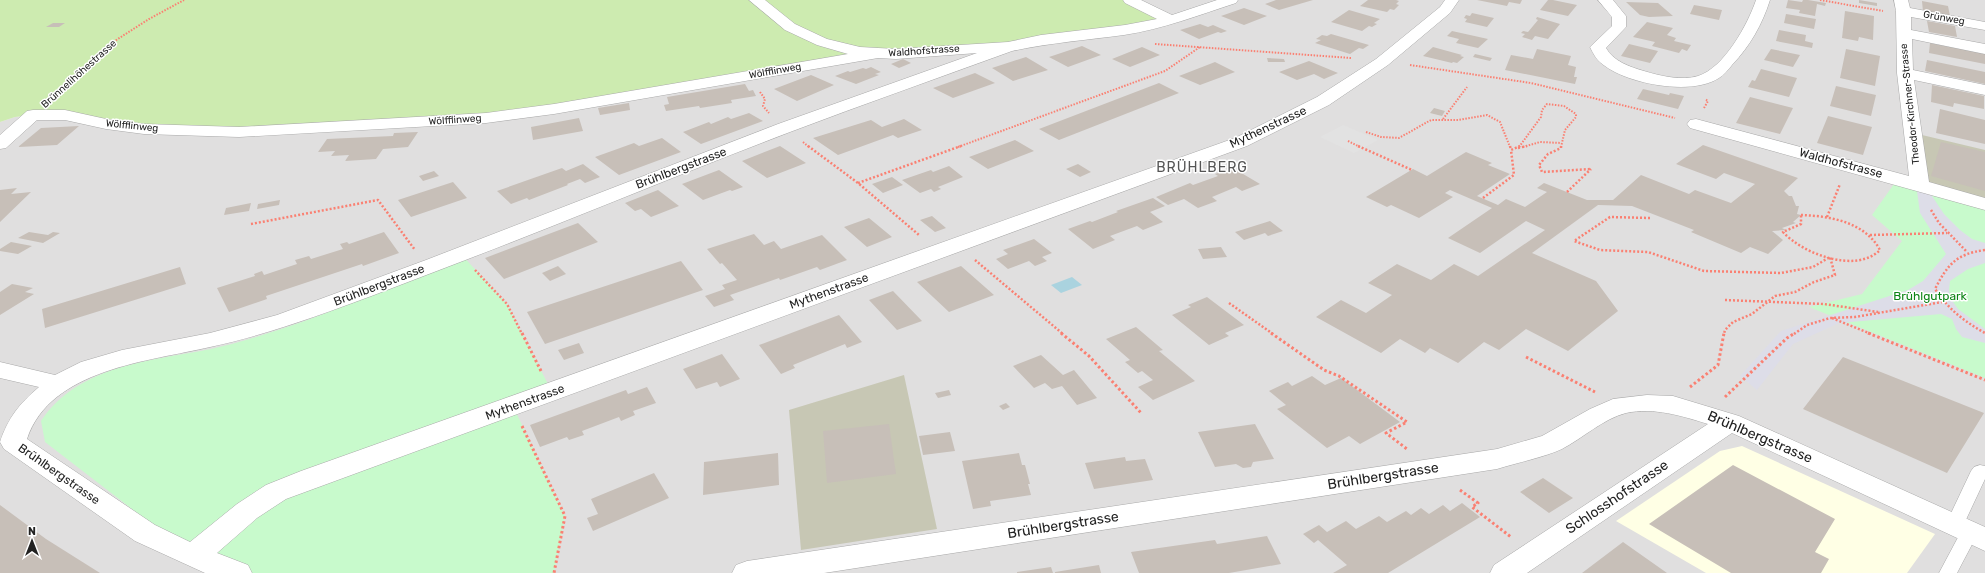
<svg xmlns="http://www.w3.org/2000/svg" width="1985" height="573" viewBox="0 0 1985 573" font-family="Rubik,sans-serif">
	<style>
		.residential { fill: #e0dfdf }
		.education { fill: #ffffe5 }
		.construction { fill: #c7c7b4 }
		.grass { fill: #cdebb0 }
		.park { fill: #c8facc }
		.parking { fill: #e2e2e2 }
		.plaza { fill: #dddde8 }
		.water { fill: #aad3df }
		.building { fill: #c7bfb8 }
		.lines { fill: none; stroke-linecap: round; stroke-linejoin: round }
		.service-casing { stroke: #a9a9a9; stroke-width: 1 }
		.minor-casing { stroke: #a9a9a9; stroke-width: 1 }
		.path-far2 { stroke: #fa8072; stroke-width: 2; stroke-dasharray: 1.5 1.5; stroke-linecap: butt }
		.path-far1 { stroke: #fa8072; stroke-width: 2.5; stroke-dasharray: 2 2; stroke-linecap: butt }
		.path { stroke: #fa8072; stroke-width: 3; stroke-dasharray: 2.5 2.5; stroke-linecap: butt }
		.service { fill: #fff; fill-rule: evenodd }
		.minor { fill: #fff; fill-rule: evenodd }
		.labels { text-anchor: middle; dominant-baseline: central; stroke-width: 3; stroke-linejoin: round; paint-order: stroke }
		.far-street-label { font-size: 10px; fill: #222; stroke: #fff }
		.street-label { font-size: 12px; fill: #222; stroke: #fff }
		.park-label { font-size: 12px; fill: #0c8416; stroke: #fff }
		.quarter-label { font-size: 14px; letter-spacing: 1px; fill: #555; stroke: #fff }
		.near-street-label { font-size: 14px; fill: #222; stroke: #fff }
	</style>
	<rect width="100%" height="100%" fill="#f2efe9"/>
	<!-- residential -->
	<path class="residential" d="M1130 0H1985V573H0V122L15 117Z"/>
	<!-- education -->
	<path class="education" d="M1742 446 1935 534 1907 573H1706L1616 521 1720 451Z"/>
	<!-- construction -->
	<path class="construction" d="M1922 135 1985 150V201L1927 184Z
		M904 375 937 529 801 550 789 410Z"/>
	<!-- grass -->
	<path class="grass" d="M0 0H1130L1171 20 1125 30 896 54 554 109 239 132 33 115 15 117 0 122Z"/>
	<!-- park -->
	<path class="park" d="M1894 184 1985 209V378L1809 307 1862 294 1902 241 1872 215Z
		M460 253 507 304 552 392 513 406 565 516 554 573H237L193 556 45 442 41 421C79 365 150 361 211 349 234 344 257 337 278 330 341 310 401 281 460 253Z"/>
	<!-- parking -->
	<path class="parking" d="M1343 125 1378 140 1354 153 1320 137Z"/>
	<!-- plaza -->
	<path class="plaza" d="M1917 191 1930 193 1944 214 1960 230 1972 239 1985 243V263L1968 269 1950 281 1949 290 1951 299 1958 309 1985 329V343L1962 337 1956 329 1952 319 1941 314 1839 323 1793 344 1757 390 1740 376 1781 331 1908 290 1923 281 1946 254 1920 213Z"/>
	<!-- water -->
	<path class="water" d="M1072 277 1082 285 1061 293 1051 285Z"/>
	<!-- building -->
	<path class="building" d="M1276 0H1313L1279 10 1265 4Z
		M1368 0H1396L1399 1 1396 4 1399 5 1394 10 1390 9 1387 12 1360 6Z
		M1477 0H1522L1520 4 1509 2 1507 6Z
		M1548 0H1553L1577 5 1568 16 1540 10Z
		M1788 0 1802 2 1803 0H1808L1826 3 1825 6 1817 4 1815 16 1799 13 1800 10 1786 8Z
		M1859 0 1877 3V6L1859 3Z
		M1922 1 1948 6 1950 16 1923 12Z
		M1626 2 1658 3 1673 16 1649 17 1640 15Z
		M1694 5 1722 10 1719 20 1690 14Z
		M1244 8 1267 16 1244 25 1221 16Z
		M1349 10 1380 19 1374 23 1377 24 1372 27 1369 26 1362 31 1331 22Z
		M1845 11 1874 16 1873 40 1859 37 1858 41 1842 38Z
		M1472 13 1494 18 1487 27 1465 22 1467 19 1464 18 1466 15 1470 16Z
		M1786 14 1816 19 1814 29 1784 23Z
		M1537 17 1560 24 1548 39 1535 36 1532 40 1522 37 1525 34 1521 33 1523 31 1528 32 1538 20 1536 19Z
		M1927 21 1955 26 1957 37 1929 32Z
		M1647 22 1673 28 1667 35 1676 38 1674 41 1691 45 1687 51 1682 49 1679 53 1652 46 1655 42 1633 37Z
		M53 23H65L59 27H46Z
		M1200 24 1208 27 1213 25 1227 31 1221 33 1218 32 1199 39 1180 30Z
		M1779 30 1806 35 1805 41 1813 43 1812 48 1776 41Z
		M1452 31 1488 39 1478 48 1456 43 1459 39 1447 36Z
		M1331 34 1369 45 1363 49 1359 48 1350 54 1315 43 1321 40 1316 39 1322 35 1327 36Z
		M1930 43 1985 54V64L1929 53Z
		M1629 44 1658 51 1650 63 1621 56Z
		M1082 46 1101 55 1068 67 1049 57Z
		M1142 47 1160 55 1130 67 1112 59Z
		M1433 47 1462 55 1460 56 1464 57 1457 63 1453 62 1452 63 1423 56Z
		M1537 49 1571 56 1568 65 1576 67 1574 77H1577L1575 84 1505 70 1511 55 1533 59Z
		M1771 49 1800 55 1793 67 1764 60Z
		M1846 49 1880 56 1875 86 1840 78Z
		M1475 54 1492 58 1490 61 1473 57Z
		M1026 57 1048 70 1013 81 992 68Z
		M1267 58 1284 59 1285 62H1268Z
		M903 59 911 63 899 68 891 64Z
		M1927 60 1985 72V84L1925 71Z
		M1309 61 1338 73 1324 79 1314 74 1297 80 1279 72Z
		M1215 62 1235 72 1200 85 1179 76Z
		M871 67 881 72 875 74 879 75 856 84 835 76 848 71 850 72 863 68 866 69Z
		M1761 69 1797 78 1789 97 1748 87 1752 80 1755 81Z
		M975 73 995 83 953 98 933 88Z
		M811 75 834 85 797 101 774 89Z
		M1159 83 1179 93 1059 140 1039 129Z
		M745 84 749 91 753 90 756 96 731 100 732 103 700 108 699 106 666 111 664 105 669 104 667 97Z
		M1932 85 1984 96V109L1954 103 1953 107 1931 102Z
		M1836 86 1876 95 1871 116 1830 106Z
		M1643 89 1669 95 1670 93 1684 96 1678 109 1637 99Z
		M1750 97 1793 108 1780 134 1736 123Z
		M629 103 630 110 600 115 598 108Z
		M1434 108 1445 111 1442 116 1430 113Z
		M1940 109 1985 120V144L1936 133Z
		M749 113 763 121 701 144 683 132 709 122 711 124 728 117 731 119Z
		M1828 116 1872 127 1863 155 1817 143Z
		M579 118 583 131 533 140 531 127Z
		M904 119 922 130 898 138 893 135 838 155 813 138 871 120 882 127Z
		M79 126 57 145 18 147 41 128Z
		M418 132 408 147 383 149 376 159 345 161 349 155 331 156 335 151 318 152 327 139 393 136 394 133Z
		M662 138 681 152 619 175 595 157 634 143 639 146Z
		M1015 140 1034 151 988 169 969 157Z
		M1941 142 1985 152V191L1931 176Z
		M1703 145 1798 178 1784 191 1789 196H1792L1796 206H1799L1797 214 1801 215 1793 222 1796 223 1782 228 1786 230 1772 231 1783 240 1768 254 1750 247 1741 253 1691 232 1694 230 1632 206 1598 205 1532 253 1596 281 1618 311 1568 351 1526 329 1499 350 1484 342 1458 363 1430 348 1425 353 1400 339 1381 353 1316 317 1341 300 1366 313 1392 295 1368 283 1397 264 1431 280 1454 264 1478 276 1545 230 1526 221 1480 253 1448 238 1492 208 1450 190 1445 193 1453 197 1419 218 1391 205 1387 207 1366 197 1413 169 1427 176 1466 152 1492 163 1488 165 1510 174 1477 196 1498 205 1506 199 1525 207 1547 192 1537 188 1544 183 1587 200H1613L1641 175 1689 194 1695 190 1731 203 1755 184 1724 173 1716 179 1676 164Z
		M780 146 806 163 767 178 742 161Z
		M583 164 600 177 585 183 580 179 567 184 568 185 529 200 527 198 511 204 497 191 562 168 566 171Z
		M1078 164 1091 172 1080 177 1066 169Z
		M949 166 963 177 938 187 941 189 934 192 931 189 920 193 902 180 931 170 933 172Z
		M1233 168 1260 184 1242 191 1236 187 1212 197 1217 201 1198 208 1184 199 1168 205 1156 197 1190 183 1193 185 1218 176 1215 174Z
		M719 170 743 187 732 191 730 190 703 200 682 184Z
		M434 171 439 176 423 181 419 176Z
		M892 177 903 185 883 193 872 184Z
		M453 182 467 198 411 217 398 200Z
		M17 188 11 194 31 192 0 222V190Z
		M658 190 679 206 651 217 641 209 635 211 625 203Z
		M1153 198 1165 206 1150 212 1163 222 1143 230 1137 226 1110 236 1115 240 1093 249 1068 229 1090 221 1092 222 1118 212 1116 211Z
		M280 200 279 205 257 209 258 204Z
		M251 203 249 211 224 215 226 208Z
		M932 216 946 228 935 232 920 220Z
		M869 218 892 237 867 247 844 227Z
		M1270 221 1283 231 1268 236 1265 233 1244 240 1235 232Z
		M578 223 598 242 504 279 485 258Z
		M29 232 48 235 53 232 60 233 43 243 18 238Z
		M384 232 399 253 363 266 362 264 266 296 267 299 229 312 217 288 255 276 254 274 262 271 264 275 297 264 295 260 309 256 311 259 343 249 340 244 347 242 349 244Z
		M754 234 764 245 774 241 781 249 822 235 847 260 820 270 817 267 780 280 779 278 730 295 734 300 714 307 705 296 725 289 722 285 737 280 722 263 720 264 707 249Z
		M1034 239 1052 253 1042 257 1047 261 1035 266 1029 261 1008 269 996 259 1008 254 1003 250Z
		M11 242 32 246 18 254 0 251V249Z
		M1221 247 1227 257 1203 259 1198 249Z
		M681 261 703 290 545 344 527 312Z
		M558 266 566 274 550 281 542 273Z
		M961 266 994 295 949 312 917 282Z
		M180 267 186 284 45 328 42 309Z
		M12 284 33 288 25 292 34 294 0 315V292Z
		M893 291 922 321 897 330 869 300Z
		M1207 297 1244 325 1225 333 1229 336 1209 345 1172 315 1191 307 1188 305Z
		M839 315 862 342 847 348 845 344 793 365 795 368 781 374 759 345Z
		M1136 327 1163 350 1159 351 1195 381 1153 400 1138 387 1153 380 1142 371 1138 373 1125 362 1130 360 1106 339Z
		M579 343 584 353 564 360 558 350Z
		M722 354 740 379 720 387 717 382 696 389 683 369Z
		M1041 355 1063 375 1074 370 1097 398 1077 405 1062 386 1052 389 1045 383 1034 388 1013 366Z
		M1843 357 1984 413 1947 473 1803 409Z
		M1312 376 1325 385 1341 378 1400 422 1360 444 1349 436 1327 448 1277 409 1286 405 1269 391 1288 382 1292 386Z
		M647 387 656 403 633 411 635 415 621 421 619 417 582 431 584 435 569 440 567 437 540 447 530 425 626 390 628 394Z
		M949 390 951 395 938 398 935 393Z
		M1006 403 1010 407 1003 410 999 406Z
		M889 424 896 474 827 483 823 431Z
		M1255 424 1274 459 1253 462 1251 467 1243 468 1236 464 1215 467 1198 432Z
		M950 432 955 451 923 455 919 436Z
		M778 453 779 485 703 495 704 462Z
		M1019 453 1022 465H1025L1030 484H1028L1031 495 990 501 991 506 973 509 962 461Z
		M1125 457 1126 461 1145 459 1153 480 1094 489 1085 463Z
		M1733 465 1835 519 1815 552 1829 559 1821 573H1731L1649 524Z
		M654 473 669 498 593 531 587 518 598 514 591 499Z
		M1543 478 1573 498 1549 513 1520 492Z
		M1462 503 1480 517 1388 573H1333L1347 565 1318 540 1314 543 1303 534 1319 525 1327 532 1346 521 1356 529 1379 516 1387 522 1406 511 1411 515 1421 508 1429 514 1443 505 1450 511Z
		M0 505 46 539 100 573H0Z
		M1267 536 1281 564 1229 573H1139L1131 552 1215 540 1217 544Z
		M1623 542 1667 573H1582Z
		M1099 565 1101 573H1055V572Z
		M1051 567 1053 573H1017V572Z"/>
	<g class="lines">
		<!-- service casing -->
		<g class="service-casing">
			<path id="service" d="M1980 465 1985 466V479L1963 526 1960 531 1954 533 1948 531 1945 526 1971 471 1974 467Z
				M1969 526 1975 528 1978 533 1957 573H1939L1963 528Z"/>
		</g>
		<!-- minor casing -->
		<g class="minor-casing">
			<path id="minor" d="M749 0H765L795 24 827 39 860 47 896 49 1008 42 1041 35 1125 25 1157 19 1125 3 1123 0H1141L1172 15 1217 0H1238L1236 3C1199 15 1163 29 1124 35 1087 40 1049 43 1012 51 938 78 864 104 790 132 711 162 633 194 555 225 495 249 434 272 374 295 320 315 266 335 210 347 150 361 50 369 27 439L155 525 190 542 237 504 266 485 301 471 1235 138 1317 97 1376 59 1440 7 1445 0H1459L1450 13 1388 65 1329 105 1247 146 286 499 257 518 217 553 248 565 252 573H205L135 541 4 449 0 442C8 418 19 404 39 387L0 378V362L55 375 81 362 122 350 210 333 277 315 426 260 778 124 977 53 896 59 878 58 554 114 486 123 239 137 144 134 106 129 65 120H37L6 148 0 149V135L27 111 33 110H65L106 119 144 124 239 127 486 113 554 104 848 54 817 45 785 30Z
				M1598 0H1613L1626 16V27L1606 48C1613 61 1630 67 1644 71 1660 76 1682 81 1698 76 1724 68 1748 24 1756 0H1770C1762 25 1750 46 1732 65 1728 70 1724 75 1719 78 1692 96 1629 84 1605 66 1597 61 1594 55 1590 47L1612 26V17Z
				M1894 0H1908L1910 8 1985 22V30L1911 17V30L1985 44V54L1912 39 1913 70 1985 85V95L1914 80 1929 182 1985 198V210L1690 128 1687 124 1690 120 1696 119 1909 176 1897 73 1896 11Z
				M1647 395 1673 396 1739 416 1985 527V551L1732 433 1527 573H1490L1494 565 1708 424C1682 416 1654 407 1626 413 1603 419 1583 438 1562 449 1545 457 1516 463 1497 469L824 573H732L736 565 747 561 1497 449 1542 436 1590 409 1613 399Z"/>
		</g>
		<!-- path-far2 -->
		<path class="path-far2" d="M1820 0 1883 11
			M1155 44 1351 58
			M1410 65 1531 83 1675 118
			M760 92 765 99 763 106 769 113
			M53 96 110 44 149 19 184 0
			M1704 108 1708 101 1705 99
			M1443 119 1467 87
			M1366 132 1381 137 1399 138 1431 120H1458L1487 115 1500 122 1510 147
			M1348 141 1360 147
			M803 142 809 147
			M958 147 1165 71 1200 47
			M1519 147 1541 117 1542 110 1547 104 1564 106 1576 114V117L1565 130 1561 147
			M1523 147 1540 142 1561 143"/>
		<!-- path-far1 -->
		<path class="path-far1" d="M808 146 858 183 919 235
			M1358 146 1412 170
			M1510 146 1511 150
			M1561 146V148L1548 154 1539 165 1542 172 1591 169
			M1518 148 1527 146
			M858 183 961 146
			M1567 192 1591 169
			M1483 198 1514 175 1511 150 1520 146
			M1931 210 1939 223 1967 252
			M1801 215C1830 216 1865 222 1880 250 1856 274 1803 254 1783 232L1801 224Z
			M1827 217 1840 184
			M1650 218 1610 217 1574 241 1600 250 1648 252 1704 271 1781 273 1813 267 1830 257 1835 275 1814 282 1795 292 1775 296 1752 314 1733 322 1725 330 1724 334
			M251 224 378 200 415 250
			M1870 235 1947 233
			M1985 250C1956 254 1948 264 1935 289 1948 309 1965 322 1985 333
			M975 260 1063 334
			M475 270 507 304 522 334
			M1725 300 1824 304 1878 312
			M1229 303 1273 334
			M1832 318 1871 334
			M1794 334 1807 325 1830 318 1855 317 1942 302"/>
		<!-- path -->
		<path class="path" d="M522 333 541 371
			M1061 333 1089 356 1142 414
			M1271 333 1324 370 1339 376 1407 422 1386 433 1407 449
			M1868 333 1985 380
			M1526 357 1595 392
			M1690 387 1718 365 1724 333
			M1725 397 1787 338 1795 333
			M522 426 565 516 554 573
			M1460 490 1478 503 1472 507 1511 537"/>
		<!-- service -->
		<use href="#service" class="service"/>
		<!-- minor -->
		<use href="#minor" class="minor"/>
	</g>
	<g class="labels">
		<!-- far-street labels -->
		<g class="far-street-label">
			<text transform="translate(1944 18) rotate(10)">Grünweg</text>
			<text transform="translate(924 51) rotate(-4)">Waldhofstrasse</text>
			<text transform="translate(775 71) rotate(-10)">Wölfflinweg</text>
			<text transform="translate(79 74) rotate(-42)">Brünnelihöhestrasse</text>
			<text transform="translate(1910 104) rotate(-96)">Theodor-Kirchner-Strasse</text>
			<text transform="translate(455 120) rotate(-4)">Wölfflinweg</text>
			<text transform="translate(132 126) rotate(6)">Wölfflinweg</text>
		</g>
		<!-- street labels -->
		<g class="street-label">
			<text transform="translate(1268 127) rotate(-25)">Mythenstrasse</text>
			<text transform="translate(1841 163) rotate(15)">Waldhofstrasse</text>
			<text transform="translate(681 168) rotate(-21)">Brühlbergstrasse</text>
			<text transform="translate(379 285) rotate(-21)">Brühlbergstrasse</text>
			<text transform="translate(829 291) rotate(-20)">Mythenstrasse</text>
			<text transform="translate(525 402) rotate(-20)">Mythenstrasse</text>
			<text transform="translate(59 474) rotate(35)">Brühlbergstrasse</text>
		</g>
		<!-- park labels -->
		<g class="park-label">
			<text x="1930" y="296">Brühlgutpark</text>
		</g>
		<!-- quarter labels -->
		<g class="quarter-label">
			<text x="1202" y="167">BRÜHLBERG</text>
		</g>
		<!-- near-street labels -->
		<g class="near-street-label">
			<text transform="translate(1760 437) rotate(23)">Brühlbergstrasse</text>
			<text transform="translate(1383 476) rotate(-9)">Brühlbergstrasse</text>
			<text transform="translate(1617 497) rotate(-34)">Schlosshofstrasse</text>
			<text transform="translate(1063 525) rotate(-9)">Brühlbergstrasse</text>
		</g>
	</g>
	<!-- north arrow -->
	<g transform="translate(32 541)" stroke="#ffffff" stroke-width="3" paint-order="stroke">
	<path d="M0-3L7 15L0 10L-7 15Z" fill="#222222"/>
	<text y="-6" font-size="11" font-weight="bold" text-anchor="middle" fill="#222222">N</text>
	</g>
</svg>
